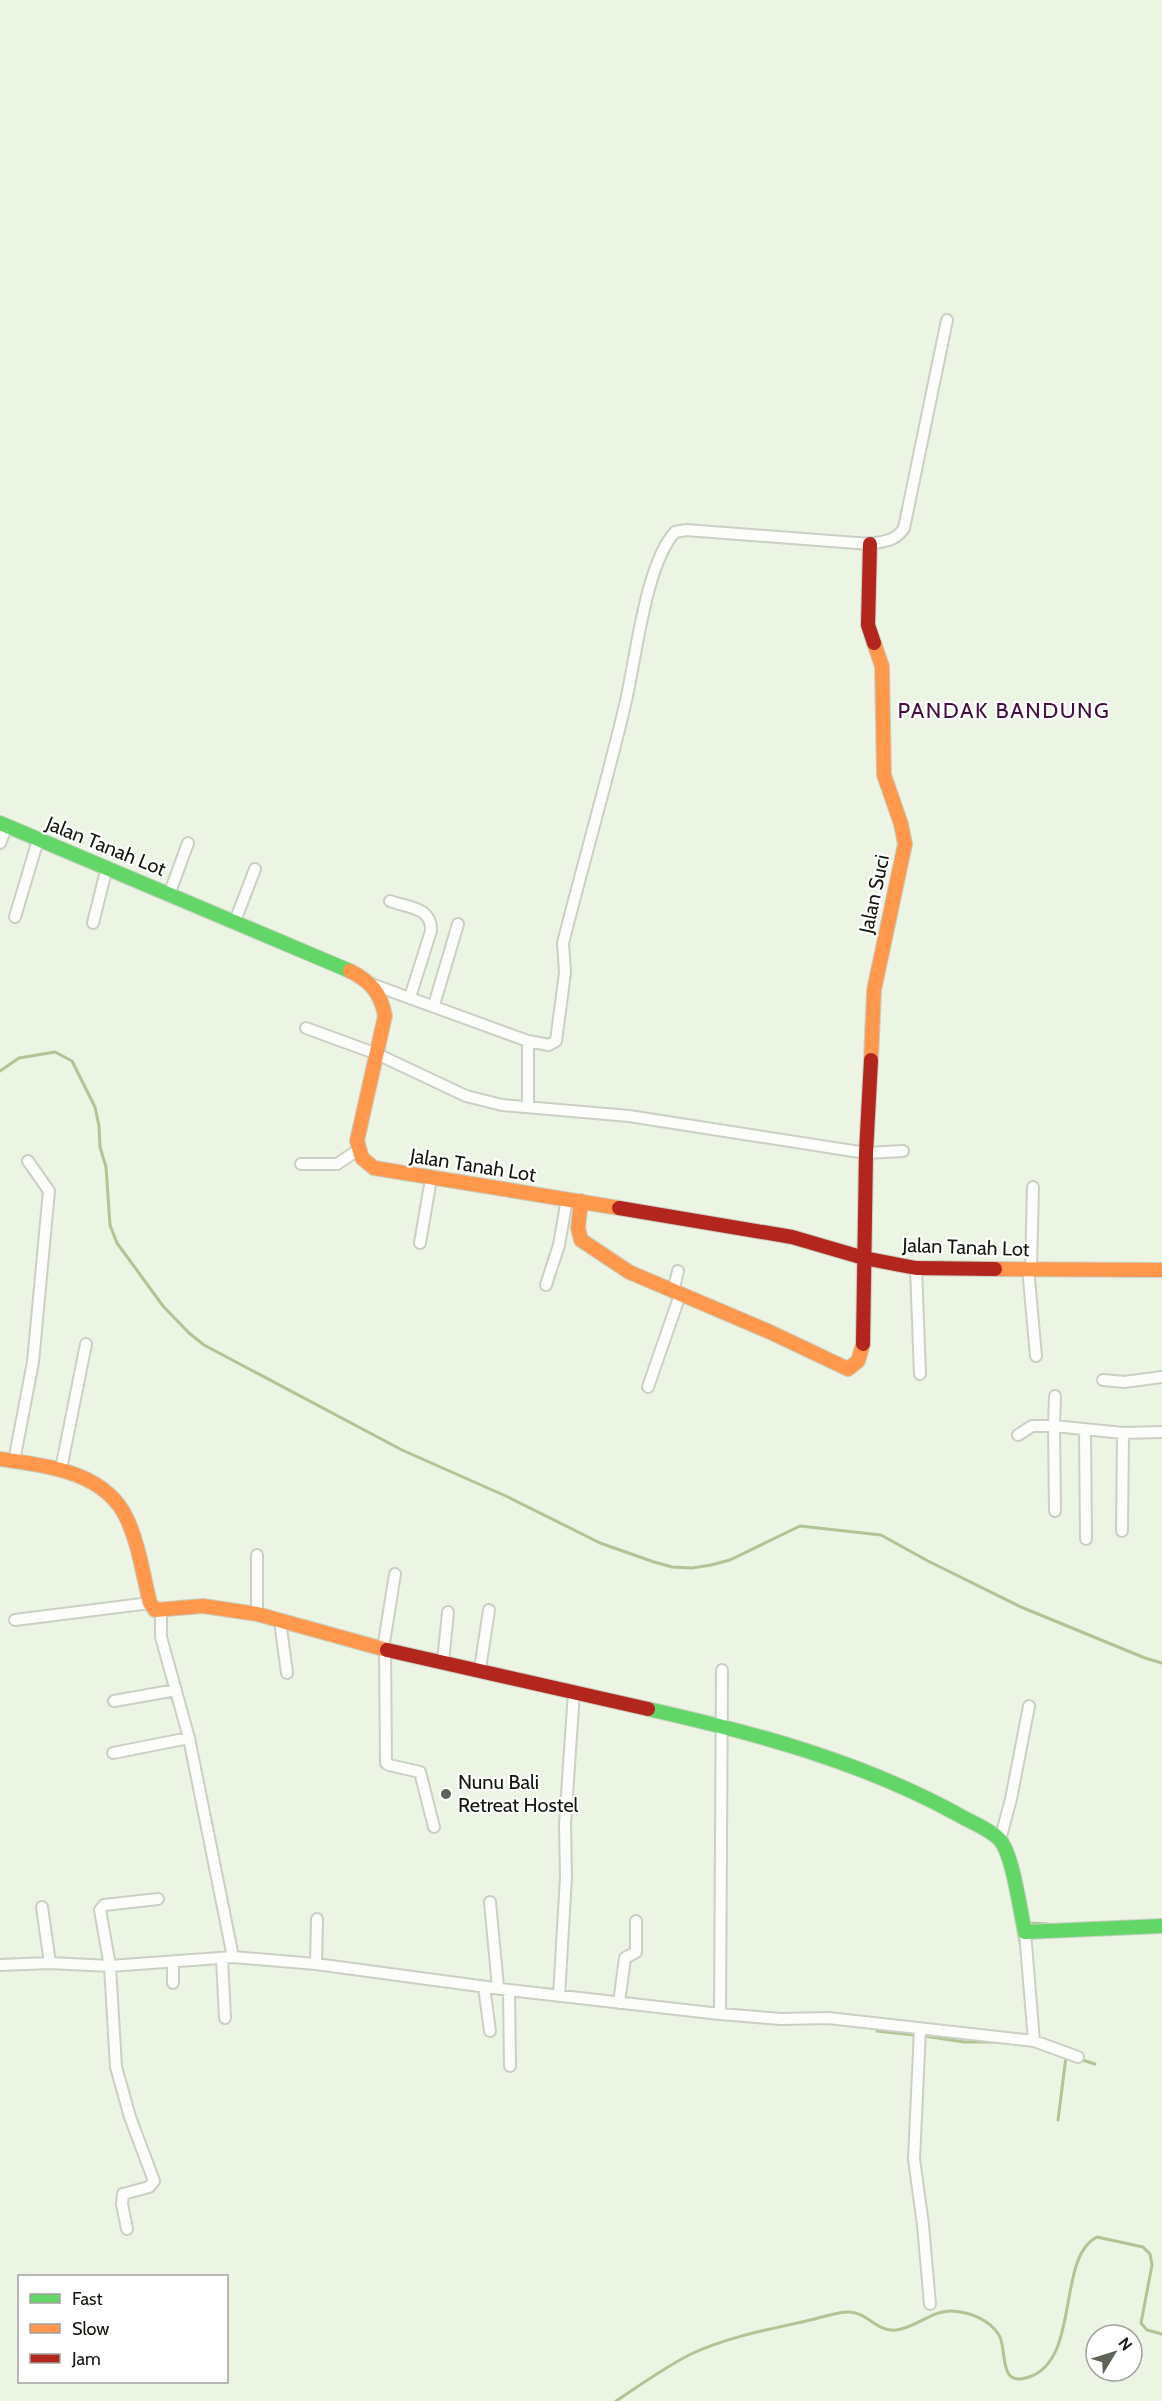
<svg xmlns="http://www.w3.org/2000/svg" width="1162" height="2401" viewBox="0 0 1162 2401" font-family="Cabin,sans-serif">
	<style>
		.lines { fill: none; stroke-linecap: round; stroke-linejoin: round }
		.stream { stroke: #b0c494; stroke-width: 3 }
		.street-casing { stroke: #cad0c3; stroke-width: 14 }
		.fast-casing { stroke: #cad0c3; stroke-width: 16 }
		.slow-casing { stroke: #cad0c3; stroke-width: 16 }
		.jam-casing { stroke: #cad0c3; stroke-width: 16 }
		.street { stroke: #fcfdfb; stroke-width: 10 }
		.fast { stroke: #63d668; stroke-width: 14 }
		.slow { stroke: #ff974d; stroke-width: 14 }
		.jam { stroke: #b3261e; stroke-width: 14 }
		.poi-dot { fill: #5f6458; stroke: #fff; stroke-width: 2 }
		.labels { text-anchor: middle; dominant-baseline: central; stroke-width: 4.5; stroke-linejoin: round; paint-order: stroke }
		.street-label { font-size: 20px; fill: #13170d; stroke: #fff }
		.poi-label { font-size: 20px; fill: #13170d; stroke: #fff; text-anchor: start }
		.quarter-label { font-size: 22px; letter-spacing: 1.5px; fill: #46103d; stroke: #fff }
	</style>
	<rect width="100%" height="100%" fill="#ecf4e3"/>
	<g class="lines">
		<!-- stream -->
		<path class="stream" d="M0 1071 19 1058 55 1052 72 1061 95 1107 99 1126 100 1147 106 1167 110 1225 117 1243 163 1306 189 1333 204 1345 402 1450 508 1497 600 1543 654 1562 672 1567 692 1568 711 1565 730 1560 800 1526 881 1535 928 1561 1021 1607 1145 1658 1162 1663
			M1028 1923 1048 1924
			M1018 1932 1022 1952
			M877 2031 914 2035
			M924 2036 964 2042H1000
			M1079 2059 1095 2064
			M1058 2120 1066 2057
			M616 2401C640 2385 664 2368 689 2355 724 2338 765 2330 802 2322 817 2319 832 2313 847 2312 867 2311 876 2332 896 2330 916 2328 932 2310 952 2311 969 2312 989 2319 999 2335 1008 2350 997 2388 1029 2377 1081 2360 1056 2257 1097 2237L1143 2247 1150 2254 1152 2265 1141 2323 1147 2330 1162 2334"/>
		<!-- street casing -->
		<g class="street-casing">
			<path id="street" d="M0 843 7 826
				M170 892 188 843
				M390 901C409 908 432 907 431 931L410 997
				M15 917 38 840
				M235 921 255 869
				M93 923 107 867
				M374 985 528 1041 549 1045 556 1041 565 973 563 943C583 864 606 785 625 705 636 659 645 565 675 532L686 530 870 544C885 541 896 541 904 528L947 320
				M434 1005 458 924
				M306 1028 377 1054 466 1096 502 1105 629 1116 866 1153 903 1151
				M528 1106V1041
				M301 1164H337L358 1150
				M420 1243 431 1179
				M916 1268 920 1374
				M1028 1268 1036 1356
				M1031 1269 1033 1187
				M546 1285 559 1245 567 1199
				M673 1292 678 1271
				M1103 1380 1124 1382 1162 1377
				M648 1387 680 1295
				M1085 1429 1086 1539
				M1018 1435 1032 1426H1054L1055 1396
				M14 1461 33 1362 49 1191 28 1161
				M61 1469 86 1344
				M1055 1511 1054 1426 1123 1433 1162 1432
				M1122 1531 1123 1433
				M161 1611V1637L189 1738 233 1957
				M257 1614V1555
				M15 1620 150 1603
				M280 1621 287 1673
				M383 1649 395 1574
				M385 1649 386 1763 389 1765 420 1772 434 1827
				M443 1662 448 1612
				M480 1669 489 1610
				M114 1701 176 1690
				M113 1753 189 1738
				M1000 1840 1011 1799 1029 1706
				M490 1902 498 1987
				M42 1907 50 1963
				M1025 1932 1034 2041
				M222 1958 225 2018
				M316 1964 317 1919
				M0 1965 50 1963 110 1966 233 1957 316 1964 509 1990 720 2014 781 2019 828 2018 1034 2041 1078 2057
				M173 1983V1963
				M484 1987 490 2031
				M509 1990 510 2066
				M559 1996 566 1877 565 1824 574 1692
				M619 2003 625 1958 636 1952V1921
				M720 2014 722 1670
				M920 2029 914 2159 923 2225 930 2304
				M127 2229 122 2204 123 2194 149 2187 154 2181 130 2117 116 2067 110 1966 100 1910 104 1905 158 1899"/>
		</g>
		<!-- fast casing -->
		<g class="fast-casing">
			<path id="fast" d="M0 823 350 971
				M648 1709C755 1733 860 1761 957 1814 970 1822 990 1829 1000 1840 1013 1855 1020 1911 1025 1932L1162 1926"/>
		</g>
		<!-- slow casing -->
		<g class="slow-casing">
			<path id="slow" d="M350 971C370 981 381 993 385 1016L357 1141 362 1158 374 1168 619 1208
				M871 1060 874 990 905 844 901 824 884 775 882 666 874 643
				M581 1201 578 1228 581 1240 629 1272 770 1332 848 1369 858 1361 863 1344
				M995 1269 1162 1270
				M0 1459C46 1466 105 1471 127 1519 139 1545 143 1575 150 1603L155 1610 203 1606 257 1614 387 1650"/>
		</g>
		<!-- jam casing -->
		<g class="jam-casing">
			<path id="jam" d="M870 544 868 625 874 643
				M619 1208 792 1237 864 1258 916 1268 995 1269
				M863 1344 866 1153 871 1060
				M387 1650 648 1709"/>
		</g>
		<!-- street -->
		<use href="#street" class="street"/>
		<!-- fast -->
		<use href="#fast" class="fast"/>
		<!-- slow -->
		<use href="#slow" class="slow"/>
		<!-- jam -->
		<use href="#jam" class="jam"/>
	</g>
	<!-- markers -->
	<circle class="poi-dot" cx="446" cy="1794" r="6"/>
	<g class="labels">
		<!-- street labels -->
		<g class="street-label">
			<text transform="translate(106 846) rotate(22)">Jalan Tanah Lot</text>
			<text transform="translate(874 894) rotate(-78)">Jalan Suci</text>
			<text transform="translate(473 1165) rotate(9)">Jalan Tanah Lot</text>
			<text transform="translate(966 1247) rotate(2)">Jalan Tanah Lot</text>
		</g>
		<!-- poi labels -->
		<g class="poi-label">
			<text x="458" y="1782">Nunu Bali<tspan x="458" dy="23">Retreat Hostel</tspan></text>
		</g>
		<!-- quarter labels -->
		<g class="quarter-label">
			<text x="1004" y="710">PANDAK BANDUNG</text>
		</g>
	</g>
	<!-- legend -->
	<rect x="18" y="2275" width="210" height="108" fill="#ffffff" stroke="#a1a29e" stroke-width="1.5"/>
	<rect x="30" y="2294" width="30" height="9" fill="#63d668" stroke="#a1a29e" stroke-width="1.5"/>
	<text x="72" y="2305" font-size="18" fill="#13170d">Fast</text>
	<rect x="30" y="2324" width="30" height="9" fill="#ff974d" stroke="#a1a29e" stroke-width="1.5"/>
	<text x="72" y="2335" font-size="18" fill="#13170d">Slow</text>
	<rect x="30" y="2354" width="30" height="9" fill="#b3261e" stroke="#a1a29e" stroke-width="1.5"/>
	<text x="72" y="2365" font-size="18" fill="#13170d">Jam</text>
	<!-- north arrow -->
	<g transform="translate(1114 2353) rotate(52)"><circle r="28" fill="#ffffff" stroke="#a1a29e" stroke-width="1.5"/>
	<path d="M0-4.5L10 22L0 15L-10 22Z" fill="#5f6458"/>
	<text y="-9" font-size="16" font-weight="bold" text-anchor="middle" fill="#13170d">N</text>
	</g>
</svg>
